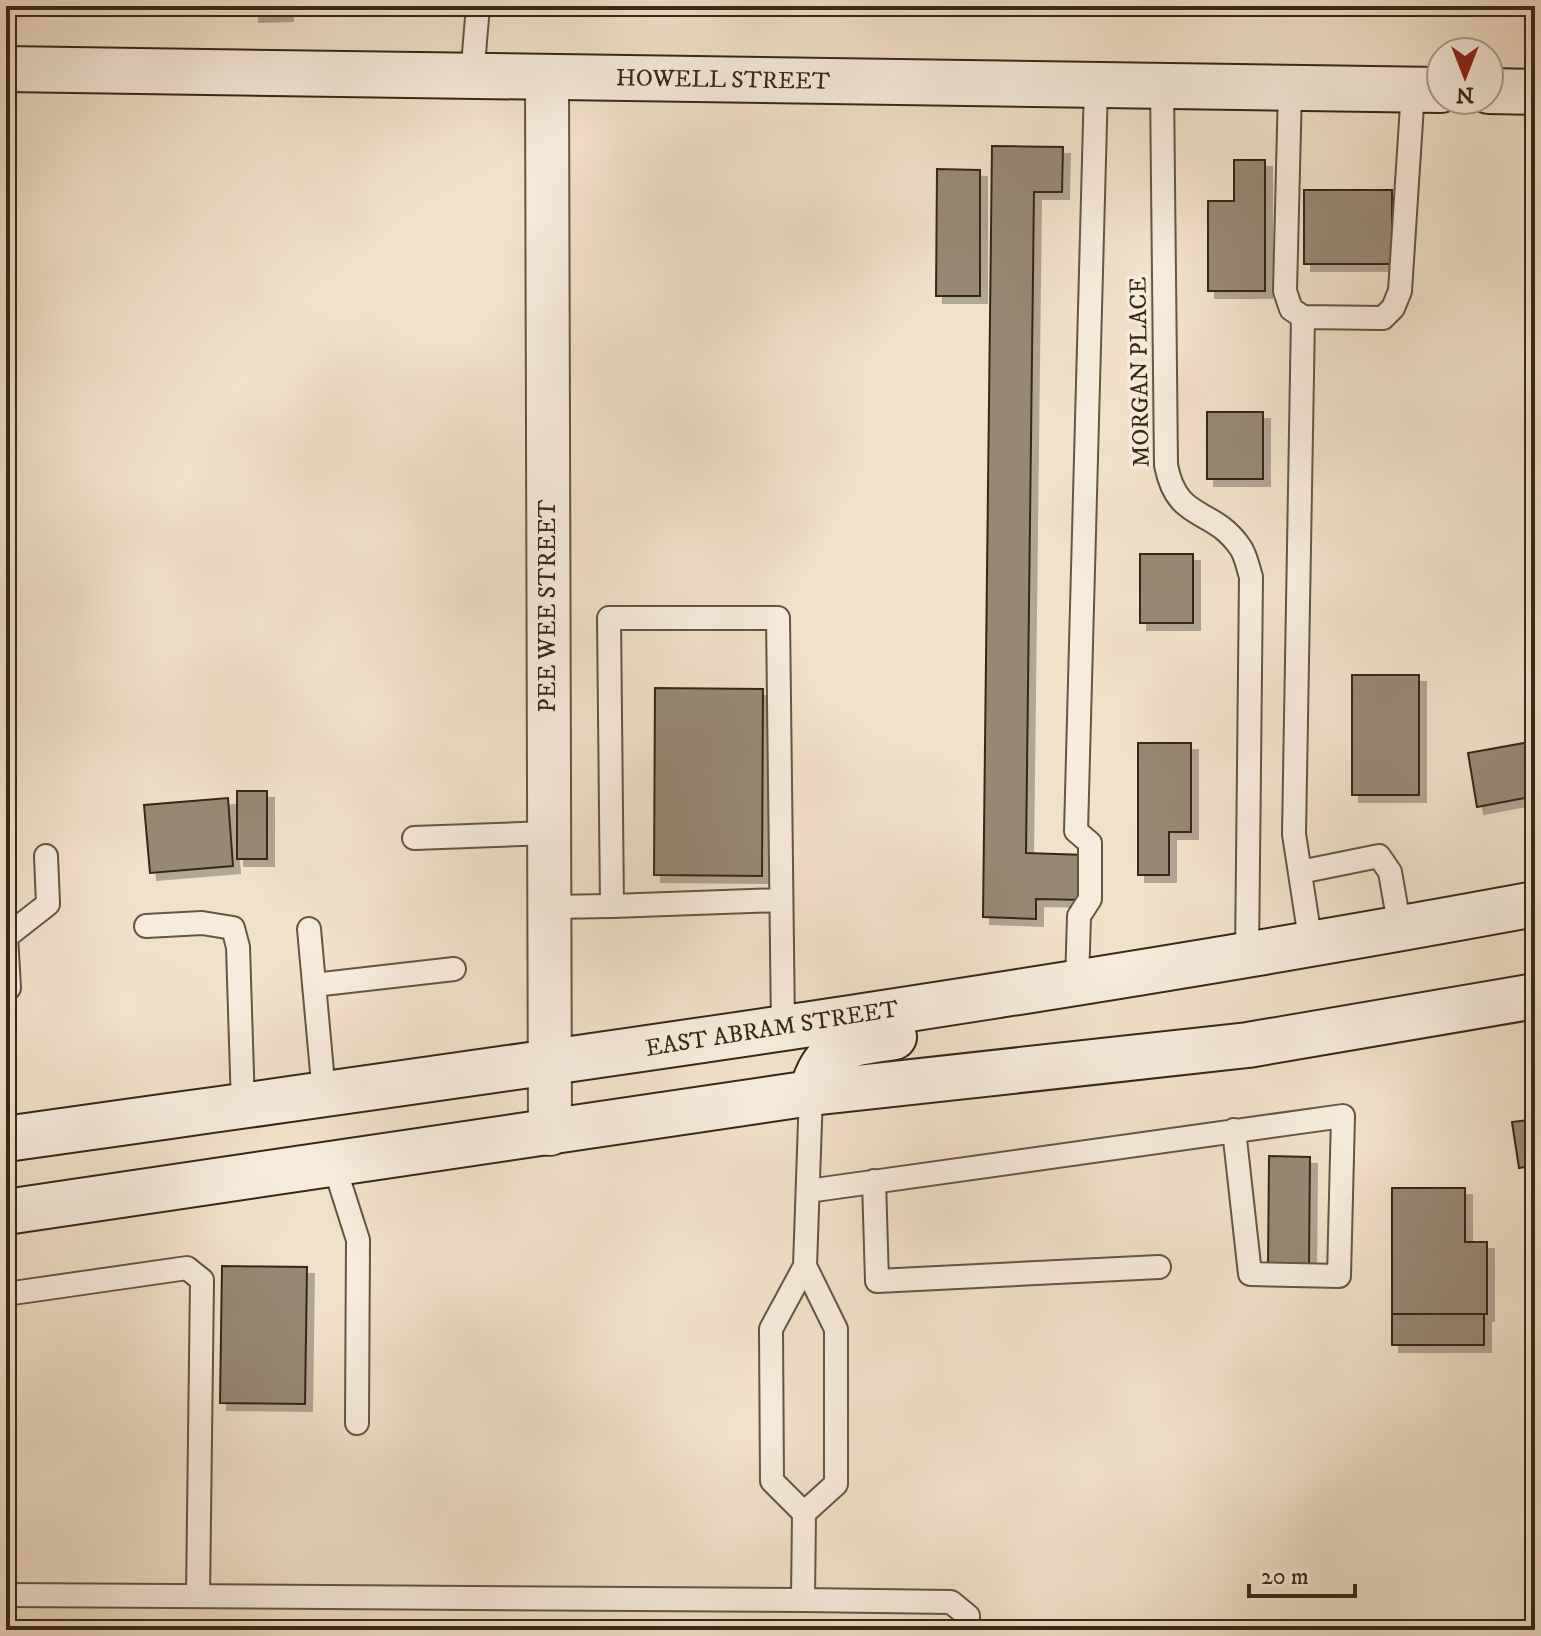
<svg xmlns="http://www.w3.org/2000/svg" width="1541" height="1636" viewBox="0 0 1541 1636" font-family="'IM FELL DW Pica',serif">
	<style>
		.building { fill: #988873; stroke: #362815; stroke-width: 2; filter: url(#shadow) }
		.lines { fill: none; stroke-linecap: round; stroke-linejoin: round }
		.lane-casing { stroke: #655642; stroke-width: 26 }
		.street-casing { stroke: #655642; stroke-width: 46 }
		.secondary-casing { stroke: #362815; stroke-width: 48 }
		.lane { stroke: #f7ecdc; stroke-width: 22 }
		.street { stroke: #f7ecdc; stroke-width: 42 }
		.secondary { stroke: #f7ecdc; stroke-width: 44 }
		.labels { text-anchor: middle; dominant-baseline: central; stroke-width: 7; stroke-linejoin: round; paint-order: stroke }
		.street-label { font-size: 24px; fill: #362815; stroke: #f7ecdc }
	</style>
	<defs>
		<filter id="shadow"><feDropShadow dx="7" dy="7" stdDeviation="0" flood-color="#0004"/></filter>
	</defs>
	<rect width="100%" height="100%" fill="#f2e1c9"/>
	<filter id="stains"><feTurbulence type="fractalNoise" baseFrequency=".0025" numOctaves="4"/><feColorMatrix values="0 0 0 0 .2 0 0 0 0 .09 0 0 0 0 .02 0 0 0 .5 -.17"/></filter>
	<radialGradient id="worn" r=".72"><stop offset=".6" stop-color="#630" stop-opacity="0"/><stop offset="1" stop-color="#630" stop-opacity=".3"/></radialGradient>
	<!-- building -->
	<path class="building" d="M252 6H286V14L252 15Z
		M992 146 1063 147 1062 192H1034L1026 853 1086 855V900L1036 899V919L983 917Z
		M1234 160H1265V291H1208V201H1234Z
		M937 169 980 170V296H936Z
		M1304 190H1392V264H1304Z
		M1207 412H1263V479H1207Z
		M1140 554H1193V623H1140Z
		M1352 675H1419V795H1352Z
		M655 688 763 689 762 876 654 875Z
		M1535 741V796L1477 807 1468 753Z
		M1138 743H1191V832H1169V875H1138Z
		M237 791H267V859H237Z
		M228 798 233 866 150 873 144 805Z
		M1535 1119V1165L1519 1168 1512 1122Z
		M1269 1156 1310 1157 1309 1266 1268 1265Z
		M1392 1188H1465V1242H1487V1314H1392Z
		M222 1266 307 1267 305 1404 220 1403Z
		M1392 1314H1484V1345H1392Z"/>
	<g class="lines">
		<!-- lane casing -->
		<g class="lane-casing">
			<path id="lane" d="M472 77 478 6
				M1162 86 1166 465C1177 523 1212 506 1240 547 1246 555 1248 568 1251 577L1247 957
				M1290 88 1285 291 1291 309 1303 317 1383 318 1393 308 1400 291 1413 90
				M1303 317 1294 834 1311 945
				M414 838 548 833
				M1300 872 1379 856 1390 872 1400 929
				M781 900 612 906 609 618H778L783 1028
				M548 907 612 906
				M146 926 202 923 233 928 238 947 243 1106
				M309 929 324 1094
				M6 936 9 988
				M7 936 48 904 46 856
				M1077 983 1079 916 1090 899V843L1076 831 1096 85
				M314 985 454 969
				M811 1093 805 1266 771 1329 772 1481 804 1513 803 1600 951 1602 968 1616V1630
				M334 1165 358 1240 357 1423
				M874 1181 877 1281 1159 1267
				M808 1191 1343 1116 1339 1276 1250 1274 1234 1130
				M6 1294 187 1268 202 1280 198 1596
				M804 1513 836 1484V1329L805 1266
				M6 1595 803 1600"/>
		</g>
		<!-- street casing -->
		<g class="street-casing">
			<path id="street" d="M547 78 550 1134"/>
		</g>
		<!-- secondary casing -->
		<g class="secondary-casing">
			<path id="secondary" d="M6 69 1441 90
				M1489 91 1535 92
				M811 1093C826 1043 846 1045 894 1037
				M6 1139C517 1067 1028 998 1535 904
				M6 1212 811 1093 1248 1045 1535 996"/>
		</g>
		<!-- lane -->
		<use href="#lane" class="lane"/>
		<!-- street -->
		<use href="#street" class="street"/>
		<!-- secondary -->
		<use href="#secondary" class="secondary"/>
	</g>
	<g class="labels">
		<!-- street labels -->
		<g class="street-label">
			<text transform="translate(723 80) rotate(1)">HOWELL STREET</text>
			<text transform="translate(1140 372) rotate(-91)">MORGAN PLACE</text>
			<text transform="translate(548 606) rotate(-90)">PEE WEE STREET</text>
			<text transform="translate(772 1029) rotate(-9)">EAST ABRAM STREET</text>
		</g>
	</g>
	<!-- margin -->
	<rect width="1541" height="1636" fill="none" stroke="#f2e1c9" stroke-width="32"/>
	<rect x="8" y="8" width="1525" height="1620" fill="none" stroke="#362815" stroke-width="4"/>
	<rect x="16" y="16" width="1509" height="1604" fill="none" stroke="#362815" stroke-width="2"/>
	<!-- north arrow -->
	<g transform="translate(1465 76) rotate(180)"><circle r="38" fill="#f7ecdc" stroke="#aa9e8c" stroke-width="2"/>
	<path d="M0-6L14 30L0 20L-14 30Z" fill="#8f2418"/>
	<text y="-12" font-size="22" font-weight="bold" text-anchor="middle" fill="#362815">N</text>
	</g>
	<!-- scale -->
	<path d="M1249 1584v12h106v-12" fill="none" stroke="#362815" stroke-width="4"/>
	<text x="1261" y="1584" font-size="24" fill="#362815" stroke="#f7ecdc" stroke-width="6" paint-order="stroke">20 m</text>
	<rect width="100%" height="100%" filter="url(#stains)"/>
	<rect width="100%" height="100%" fill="url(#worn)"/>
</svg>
